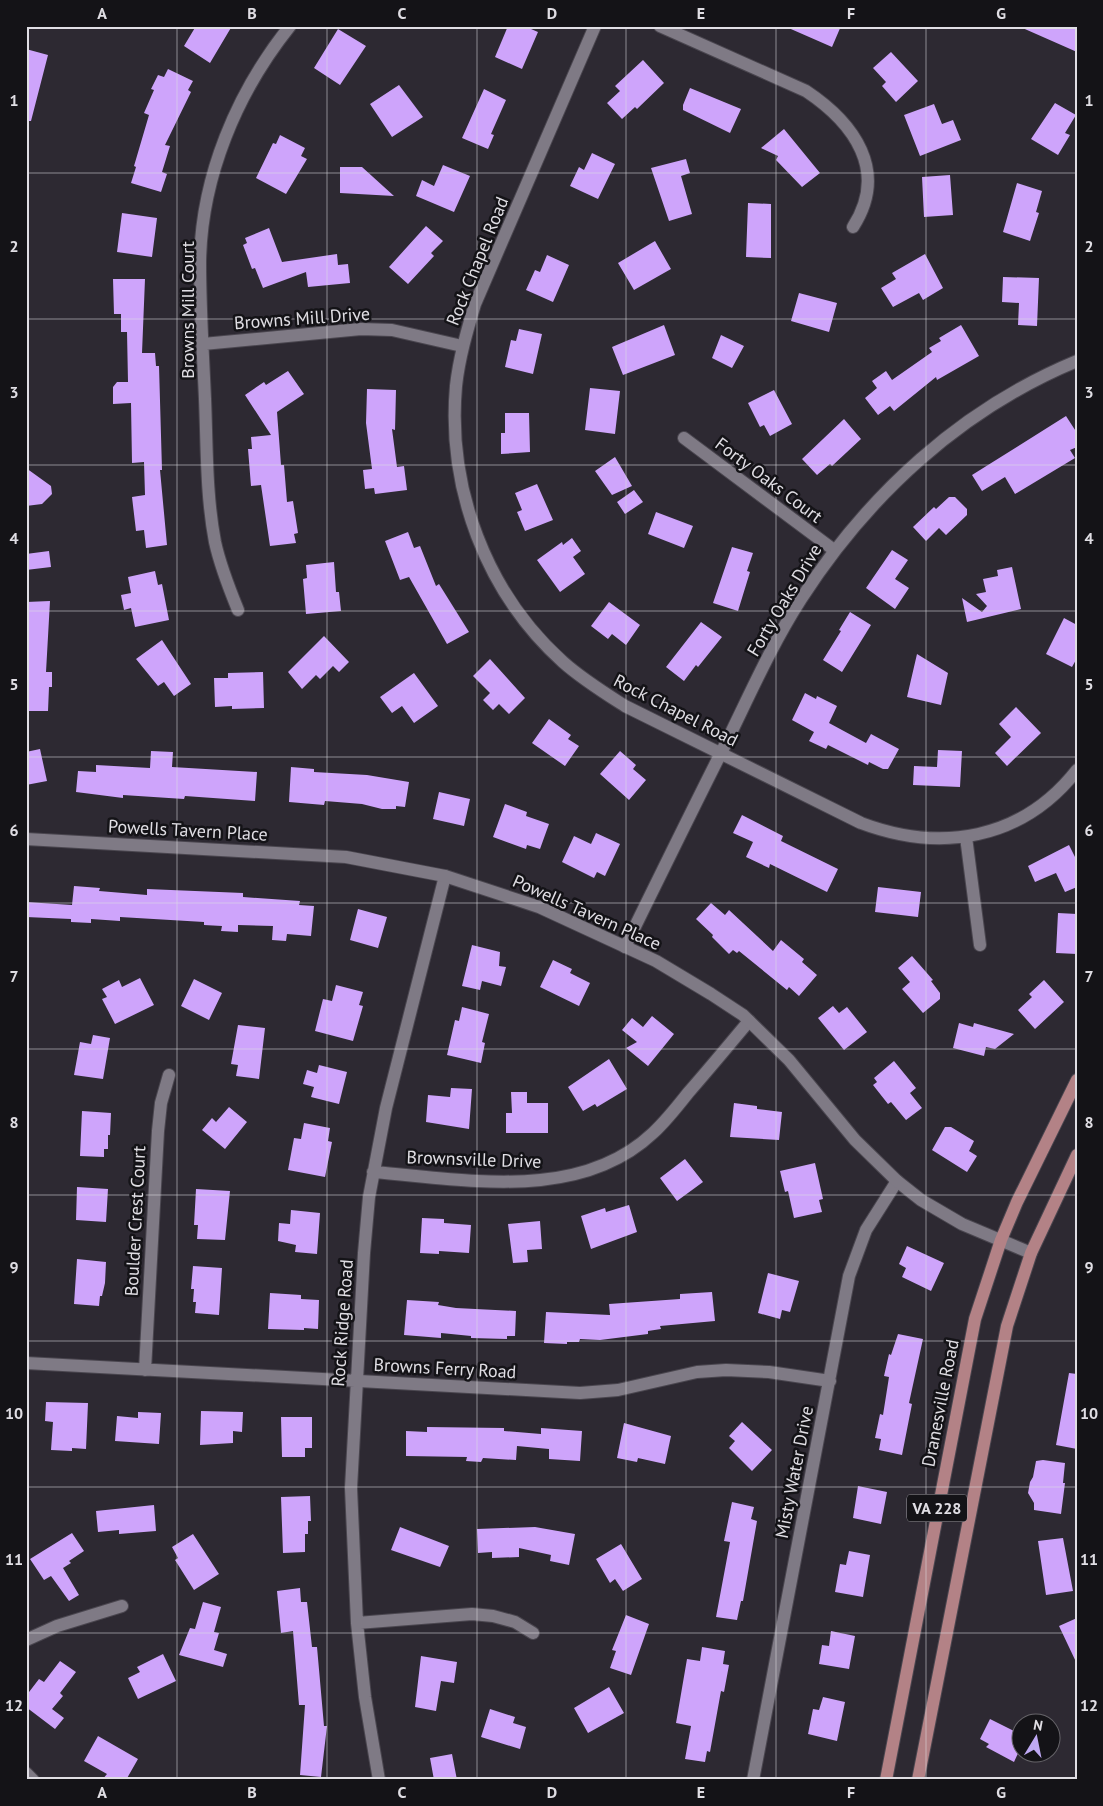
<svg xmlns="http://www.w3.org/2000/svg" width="1103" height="1806" viewBox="0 0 1103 1806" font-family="'PT Sans',sans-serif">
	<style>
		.building { fill: #cea4fb }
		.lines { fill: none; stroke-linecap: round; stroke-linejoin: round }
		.street-casing { stroke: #4a464f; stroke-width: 14 }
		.secondary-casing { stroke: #4a464f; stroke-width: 14 }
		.primary-casing { stroke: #4a464f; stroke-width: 14 }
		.street { stroke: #7f7a85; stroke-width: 12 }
		.secondary { stroke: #7f7a85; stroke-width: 12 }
		.primary { stroke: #b38286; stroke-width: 12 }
		.grid { fill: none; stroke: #e0dee4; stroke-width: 1; stroke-opacity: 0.55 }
		.labels { text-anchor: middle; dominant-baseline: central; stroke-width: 5; stroke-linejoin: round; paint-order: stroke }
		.shield { fill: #141317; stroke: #a3a1a6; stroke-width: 1 }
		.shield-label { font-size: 16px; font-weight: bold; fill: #e0dee4 }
		.street-label { font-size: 18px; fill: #e0dee4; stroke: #141317 }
		.neatline { fill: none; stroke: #e0dee4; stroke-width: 2 }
		.grid-label { font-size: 16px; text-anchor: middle; font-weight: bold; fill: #e0dee4 }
	</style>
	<rect width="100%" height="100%" fill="#2d2932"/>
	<!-- building -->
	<path class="building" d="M196 26H232L210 63 184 46Z
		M508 26H524L538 32 522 69 495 57Z
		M784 26H841L832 47Z
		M1018 26H1077V52Z
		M338 29 366 46 340 85 314 68Z
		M26 49 48 55 31 121H26Z
		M891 52 918 81 896 102 882 86 886 82 873 68Z
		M643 60 664 83 637 109 635 107 622 119 607 103 620 91 615 86Z
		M168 69 193 81 188 90 191 92 165 145 170 146 162 172 167 174 161 192 131 183 136 167 134 166 149 115 144 113 154 90 151 89 158 75 164 77Z
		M399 85 423 117 392 137 370 104Z
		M690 88 741 109 730 133 683 110V105Z
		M484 89 506 100 491 134 494 135 488 149 462 138Z
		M1055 103 1076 115 1065 133 1070 135 1058 155 1031 139Z
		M934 104 942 124 953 120 961 140 920 156 904 115Z
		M784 129 820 173 802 187 776 160 778 156 761 148Z
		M280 135 305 148 301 156 307 159 286 194 256 178 273 143 276 144Z
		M592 153 615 164 598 199 570 186 579 167 584 170Z
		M686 159 690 173 681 176 692 214 669 221 651 168Z
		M443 165 470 176 454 212 416 196 422 180 434 186Z
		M340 167H362L394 196 340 193Z
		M950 175 953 215 924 217 922 177Z
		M1017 183 1042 191 1036 212 1039 213 1030 241 1003 232Z
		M748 203 771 204V258L746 257Z
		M122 213 157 218 152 257 117 252Z
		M426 226 443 241 431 253 434 256 408 284 389 267Z
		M269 228 282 262 337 254 338 265 348 264 350 283 308 287 306 272 263 288 255 268 252 269 243 245 247 243 245 238Z
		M655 241 671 269 634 290 618 263Z
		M925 254 943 288 923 300 919 293 893 307 881 288 896 279 892 273Z
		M547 255 569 265 553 302 526 290 535 270 540 272Z
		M1003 277 1039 278 1037 326 1018 325 1019 303 1002 302Z
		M113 279H145L142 353H155L156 366H159L162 470H160L167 545 146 548 144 530 136 531 132 497 145 495 144 462 132 463 131 403 113 404V387L117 382H128L127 332H121V314H114Z
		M799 293 837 303 829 332 791 321Z
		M664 325 675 355 623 375 612 347Z
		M961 325 979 356 937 380 936 377 894 411 890 406 878 415 865 398 877 388 872 381 886 371 892 380 932 352 929 348 941 341 939 338Z
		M519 329 542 334 533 374 505 367 511 340 516 341Z
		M721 335 744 346 732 368 712 358Z
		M288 371 304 394 277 412 281 465H284L287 502 293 501 298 533 294 534 296 543 270 546 261 485 251 486 248 449H252L251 437 271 435 245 395 264 382 266 385Z
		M590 388 620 391 615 434 585 430Z
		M367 389 396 390 395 430 392 429 397 467 404 466 407 490 375 494 374 488 365 489 363 470 372 469 366 423Z
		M774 390 792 424 770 436 764 425 760 427 748 403Z
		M505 413H529L530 452 501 454V433H505Z
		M1066 416 1077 433V447L1070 450 1075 458 1015 494 1005 477 982 491 972 475Z
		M844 419 861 439 832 466 830 464 817 475 802 459Z
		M615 457 632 486 612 495 595 471Z
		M26 468 51 486 52 494 42 504 26 506Z
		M537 484 553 520 525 531 517 512 522 510 515 493Z
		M634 490 643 502 625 514 617 502Z
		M949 497H955L967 509V515L946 535 939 528 926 541 913 527 934 507 936 509Z
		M656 512 693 526 684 548 648 534Z
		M408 532 414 548 420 546 436 586 439 584 469 632 447 644 409 577 400 580 385 541Z
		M572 538 581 551 573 557 585 574 560 592 537 560 562 542 563 545Z
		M732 547 753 553 747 571 750 572 738 611 713 603Z
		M892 550 908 560 895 579 909 588 895 609 866 588Z
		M49 551 51 567 26 570V554Z
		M334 562 336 592H339L341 611 306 614 303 579 307 578 306 565Z
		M1012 567 1021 609 967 622 962 598 982 612 987 606 976 594 986 592 983 579 998 576 997 570Z
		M155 571 158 585 162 584 169 620 135 627 131 608 124 610 121 595 131 593 128 577Z
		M50 601 46 672H52V687H49L48 711H26V602Z
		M609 602 640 625 626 645 612 634 608 639 591 626Z
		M850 612 871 625 842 672 823 660 841 631 839 630Z
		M1064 618 1077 625V658L1072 667 1046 654Z
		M701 622 722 637 698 667 696 665 684 681 666 667Z
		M324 636 349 662 339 672 333 666 320 679 316 675 302 689 288 672Z
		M162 640 191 684 174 696 164 682 158 686 136 659Z
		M917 654 948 673 941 705 907 697Z
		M490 659 525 698 509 714 499 704 493 710 483 700 490 693 473 676Z
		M263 672 264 708 232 709V706L215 707 214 678H228V673Z
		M414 673 438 706 414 723 402 706 392 713 380 697Z
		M805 693 816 699 817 696 837 706 829 723 866 743 871 734 899 749 888 769H883L869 762 868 765 828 745 826 749 809 741 814 732 792 720Z
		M1016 707 1041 733 1007 766 995 753 1011 737 999 724Z
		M549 719 571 735 568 739 579 746 565 766 532 743Z
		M40 749 47 781 26 785V752Z
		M938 750 962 751 960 787 913 785 914 766 937 767Z
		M151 751 173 752 172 767 257 772 255 801 185 796 184 799 123 795V798L76 792 78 771 96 772V765L150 768Z
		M620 751 636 765 633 769 646 780 629 800 600 774Z
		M291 767 314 769V772L367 775 409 782 405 807 396 806V809H382L362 804 325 801 324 805 289 802Z
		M439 792 470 799 464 826 433 819Z
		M505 804 527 812 526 816 549 824 540 849 527 845 526 849 493 837Z
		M742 815 783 836 781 841 838 869 827 892 770 864 769 868 746 857 753 842 733 833Z
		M596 833 620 844 605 876 597 872 594 878 562 862 574 836 591 844Z
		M1069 845 1077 861V887L1065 892 1056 873 1035 882 1028 866Z
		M74 886 100 888 99 891 147 895V889L243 893V897L300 901 299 905 314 906 311 936 287 934 286 941 272 940 273 926 238 925V932L221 931 222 926 204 925V922L120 917V921L91 919V923L71 922V919L26 917V902L72 905Z
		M878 887 921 892 918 917 875 912Z
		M711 903 725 915 729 910 773 951 781 940 804 959 802 962 817 975 799 996 789 987 787 990 739 951 737 953 733 950 729 954 712 937 713 935 696 919Z
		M358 909 387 917 378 948 350 940Z
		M1058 913 1077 914V954L1056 953Z
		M472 945 500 952 499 966 506 967 501 986 482 981 480 990 462 986Z
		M912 956 933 980 931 981 940 993V999L923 1013 902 989 910 982 898 968Z
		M553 960 572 969 570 973 590 983 579 1006 540 987Z
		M140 978 154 1005 115 1024 102 999 107 997 102 989 119 980 122 987Z
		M194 979 222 993 209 1020 181 1006Z
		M1044 980 1064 1002 1035 1029 1018 1010 1032 997 1029 994Z
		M336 985 363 992 359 1005 363 1006 353 1041 315 1031 323 999 332 1001Z
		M833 1006 839 1013 847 1007 867 1032 844 1050 818 1018Z
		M462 1007 489 1014 482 1042 485 1043 481 1063 447 1055 455 1020 459 1021Z
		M652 1016 674 1034 648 1066 626 1048 637 1042 622 1030 632 1018 643 1027Z
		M959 1023 973 1027 974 1023 1014 1034 995 1049 986 1047 984 1056 953 1048Z
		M238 1025 265 1028 259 1079 236 1076 238 1065 231 1064Z
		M93 1035 110 1038 103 1079 74 1075 80 1042 91 1044Z
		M609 1059 627 1089 597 1107 595 1104 583 1111 568 1087Z
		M894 1061 916 1088 910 1093 922 1108 906 1120 891 1102 888 1104 873 1085 877 1082 874 1078Z
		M319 1065 347 1072 339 1104 311 1097 314 1087 303 1084 307 1070 317 1073Z
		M451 1088 472 1089 469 1129 426 1122 428 1095 450 1097Z
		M511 1092H527V1103H548V1133H506V1113H512Z
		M734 1103 757 1106V1109L782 1112 779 1140 730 1137Z
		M229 1107 247 1122 225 1149 202 1130 212 1118 216 1122Z
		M82 1111 111 1113 110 1135H108V1149H104V1157L80 1156Z
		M304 1123 330 1128 328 1141 332 1142 325 1177 288 1170 294 1138 301 1139Z
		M945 1127H951L974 1141 969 1151 977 1156 967 1172 932 1150Z
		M685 1159 703 1182 677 1201 660 1178Z
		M815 1163 823 1199 819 1200 822 1212 794 1218 788 1191 785 1192 780 1171Z
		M77 1187 108 1189 106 1222 76 1220Z
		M196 1189 230 1191 225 1240 197 1239 198 1225H194Z
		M629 1205 637 1232 591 1249 581 1216 605 1208 606 1212Z
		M291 1210 320 1213 317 1254 295 1252 296 1245 278 1241 279 1223 290 1224Z
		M422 1218 444 1219V1223L471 1225 469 1253 439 1251V1254L420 1253Z
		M540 1221 542 1249 527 1250 528 1262 513 1263 508 1224Z
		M907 1246 944 1263 931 1291 902 1277 906 1268 899 1264Z
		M77 1259 106 1262 105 1283 102 1296H100L99 1306 74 1304Z
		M193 1266 222 1268 219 1315 195 1313 196 1302H193L194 1289H191Z
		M768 1273 799 1281 790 1312 782 1310 780 1319 758 1313Z
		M712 1292 715 1321 660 1326 661 1329 648 1331V1334L600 1340 580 1339 579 1342H567V1344L544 1343 546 1312 610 1315 609 1304 680 1299V1294Z
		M270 1293 301 1295V1299L319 1300 318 1329 304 1328V1330L268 1329Z
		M407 1300 439 1302 438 1305 456 1308 516 1311 515 1336H507V1339L471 1338V1336L441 1333V1338L404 1335Z
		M898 1334 923 1339 909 1403 912 1404 902 1455 879 1450 881 1439 875 1438 880 1414 883 1415 889 1377 884 1376 889 1354 891 1355Z
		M1069 1373 1077 1374V1449L1056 1445Z
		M46 1402 88 1403 86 1449 72 1448V1451L51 1450 53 1422 45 1421Z
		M201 1411 243 1412 242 1432 233 1431V1443L200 1445Z
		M138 1412 161 1413 159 1444 115 1441 117 1416 138 1418Z
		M281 1417H312V1448H305V1457H282Z
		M742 1422 772 1450 752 1471 729 1448 735 1441 729 1436Z
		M624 1423 671 1436 665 1464 638 1458 637 1462 617 1458Z
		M427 1427 504 1428V1431L541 1434V1428L582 1431 580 1461 549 1459V1449L517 1446 516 1460 483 1458 481 1462 466 1461 467 1457 406 1456V1431L427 1432Z
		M1043 1460 1065 1463 1063 1483H1065L1061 1514 1034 1510V1503L1028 1493 1030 1482 1033 1477 1036 1461Z
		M858 1486 887 1492 881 1524 853 1518Z
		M310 1496 311 1521H308V1534H305V1552L283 1553 281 1497Z
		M732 1502 754 1507 751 1519 757 1521 743 1601H741L737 1620 716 1617 730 1542 724 1541Z
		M154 1505 156 1531 119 1534V1530L98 1532 96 1511Z
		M400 1527 449 1546 440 1567 391 1550Z
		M535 1527 575 1534 569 1565 550 1561 551 1555 519 1548V1557L492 1558V1552L478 1553 477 1529Z
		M72 1533 84 1551 69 1561 71 1563 63 1568 79 1595 69 1601 51 1576 44 1580 30 1559Z
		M193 1534 219 1574 194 1590 175 1560 178 1558 172 1547Z
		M1063 1538 1073 1591 1046 1595 1038 1541Z
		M621 1544 642 1579 623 1591 615 1579 610 1583 596 1559Z
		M849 1551 870 1555 863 1597 835 1592 840 1564 846 1565Z
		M300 1588 301 1602H307L312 1647H317L324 1726H327L321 1777 300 1775 305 1705H299L293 1631 281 1633 277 1591Z
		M203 1602 221 1607 214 1632 219 1633 214 1650 227 1654 223 1667 179 1655 190 1628 195 1629Z
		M626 1615 649 1624 631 1675 610 1668 616 1651 612 1650Z
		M1077 1618V1664L1059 1626Z
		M831 1631 855 1636 849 1669 819 1664 822 1645 829 1646Z
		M702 1647 725 1651 723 1664 729 1665 724 1692 721 1691 710 1752 707 1751 705 1762 685 1759 691 1726 676 1723 687 1659 700 1661Z
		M163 1654 176 1681 138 1699 128 1678 140 1672 137 1667Z
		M421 1656 457 1662 454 1683 441 1681 436 1711 415 1707Z
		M60 1661 76 1672 60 1693 63 1696 52 1709 64 1718 55 1729 26 1707V1696L39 1679 44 1682Z
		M609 1687 624 1713 588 1733 574 1708Z
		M823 1697 845 1702 837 1741 808 1734 813 1709 819 1710Z
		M490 1709 515 1717 513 1723 526 1727 520 1749 481 1737Z
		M990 1719 1020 1734V1749L1014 1762 986 1747 989 1744 980 1739Z
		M98 1736 138 1759 126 1780H102L107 1774 84 1761Z
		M452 1754 457 1780H434L430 1758Z"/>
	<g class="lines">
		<!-- street casing -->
		<g class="street-casing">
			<path id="street" d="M595 26 475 304C467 331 459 358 456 386 447 488 486 593 563 662 582 679 603 692 625 706L861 823C941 853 1022 840 1077 770
				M660 26 806 91C854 123 889 171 853 227
				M203 344 361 329 392 330 462 346
				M684 438 834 550
				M238 610C229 588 220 565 215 542 206 495 207 446 205 399 203 353 200 308 200 263 201 177 237 92 290 26
				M966 837 980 945
				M625 947C659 878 692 810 727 741 750 694 772 644 801 599 868 495 961 409 1077 361
				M373 1172C465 1179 579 1203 653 1133 666 1121 677 1107 688 1093 709 1069 729 1045 749 1021
				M26 1363 580 1393 618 1390 697 1372 726 1370 769 1372 830 1381
				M145 1370 158 1131 161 1103 169 1075
				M357 1623 472 1614 493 1616 515 1622 533 1633
				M26 1640 57 1626 122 1606
				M26 1773 33 1780
				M379 1780 365 1697 357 1623 351 1488 364 1253 369 1197 386 1108 445 876
				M753 1780 849 1276 866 1230 897 1181"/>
		</g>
		<!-- secondary casing -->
		<g class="secondary-casing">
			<path id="secondary" d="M26 839 346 857 445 876 539 907 656 961 711 994 743 1015 789 1060 855 1140 897 1181 921 1200 962 1224 1031 1253"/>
		</g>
		<!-- primary casing -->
		<g class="primary-casing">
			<path id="primary" d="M886 1780 975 1319 1001 1240 1017 1202 1077 1080
				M918 1780 1007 1326 1031 1253 1077 1155"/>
		</g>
		<!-- street -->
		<use href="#street" class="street"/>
		<!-- secondary -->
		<use href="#secondary" class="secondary"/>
		<!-- primary -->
		<use href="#primary" class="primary"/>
	</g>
	<!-- grid -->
	<path class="grid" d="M177 26V1780M327 26V1780M477 26V1780M626 26V1780M776 26V1780M926 26V1780M26 173H1077M26 319H1077M26 465H1077M26 611H1077M26 757H1077M26 903H1077M26 1049H1077M26 1195H1077M26 1341H1077M26 1487H1077M26 1633H1077"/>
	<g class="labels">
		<!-- shield labels -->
		<rect class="shield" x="907" y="1494.5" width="60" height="27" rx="4"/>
		<g class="shield-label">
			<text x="937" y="1508">VA 228</text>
		</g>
		<!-- street labels -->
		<g class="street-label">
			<text transform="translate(477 261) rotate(-68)">Rock Chapel Road</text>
			<text transform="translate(187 310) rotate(-90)">Browns Mill Court</text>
			<text transform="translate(302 318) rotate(-4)">Browns Mill Drive</text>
			<text transform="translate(769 480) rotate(37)">Forty Oaks Court</text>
			<text transform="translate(784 600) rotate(-59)">Forty Oaks Drive</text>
			<text transform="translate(676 710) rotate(27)">Rock Chapel Road</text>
			<text transform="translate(188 830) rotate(3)">Powells Tavern Place</text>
			<text transform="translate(587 912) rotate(24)">Powells Tavern Place</text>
			<text transform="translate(474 1159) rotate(2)">Brownsville Drive</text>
			<text transform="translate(135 1221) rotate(-87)">Boulder Crest Court</text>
			<text transform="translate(342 1323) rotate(-86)">Rock Ridge Road</text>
			<text transform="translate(445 1368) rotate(3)">Browns Ferry Road</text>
			<text transform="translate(940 1403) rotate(-79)">Dranesville Road</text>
			<text transform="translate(794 1472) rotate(-79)">Misty Water Drive</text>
		</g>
	</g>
	<!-- border -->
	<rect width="1103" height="1806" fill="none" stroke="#141317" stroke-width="55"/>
	<!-- north arrow -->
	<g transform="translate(1036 1738) rotate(10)"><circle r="24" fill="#141317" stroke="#666469"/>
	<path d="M0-4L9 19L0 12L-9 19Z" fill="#bfa9f4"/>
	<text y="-8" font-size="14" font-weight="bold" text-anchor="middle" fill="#e0dee4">N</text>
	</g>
	<rect x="28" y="28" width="1048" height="1750" class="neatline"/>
	<g class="grid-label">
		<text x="102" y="19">A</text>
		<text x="252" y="19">B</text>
		<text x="402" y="19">C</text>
		<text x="552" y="19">D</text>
		<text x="701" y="19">E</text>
		<text x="851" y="19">F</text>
		<text x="1001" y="19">G</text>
		<text x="14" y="106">1</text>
		<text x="1089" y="106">1</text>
		<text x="14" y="252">2</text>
		<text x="1089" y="252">2</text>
		<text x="14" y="398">3</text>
		<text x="1089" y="398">3</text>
		<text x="14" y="544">4</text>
		<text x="1089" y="544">4</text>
		<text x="14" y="690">5</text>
		<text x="1089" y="690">5</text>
		<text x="14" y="836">6</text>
		<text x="1089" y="836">6</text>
		<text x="14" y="982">7</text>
		<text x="1089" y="982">7</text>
		<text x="14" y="1128">8</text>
		<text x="1089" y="1128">8</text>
		<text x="14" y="1273">9</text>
		<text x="1089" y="1273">9</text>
		<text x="14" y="1419">10</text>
		<text x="1089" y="1419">10</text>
		<text x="14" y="1565">11</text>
		<text x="1089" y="1565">11</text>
		<text x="14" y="1711">12</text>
		<text x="1089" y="1711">12</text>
		<text x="102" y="1798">A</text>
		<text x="252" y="1798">B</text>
		<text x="402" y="1798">C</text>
		<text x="552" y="1798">D</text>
		<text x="701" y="1798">E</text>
		<text x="851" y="1798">F</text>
		<text x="1001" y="1798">G</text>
	</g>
</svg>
